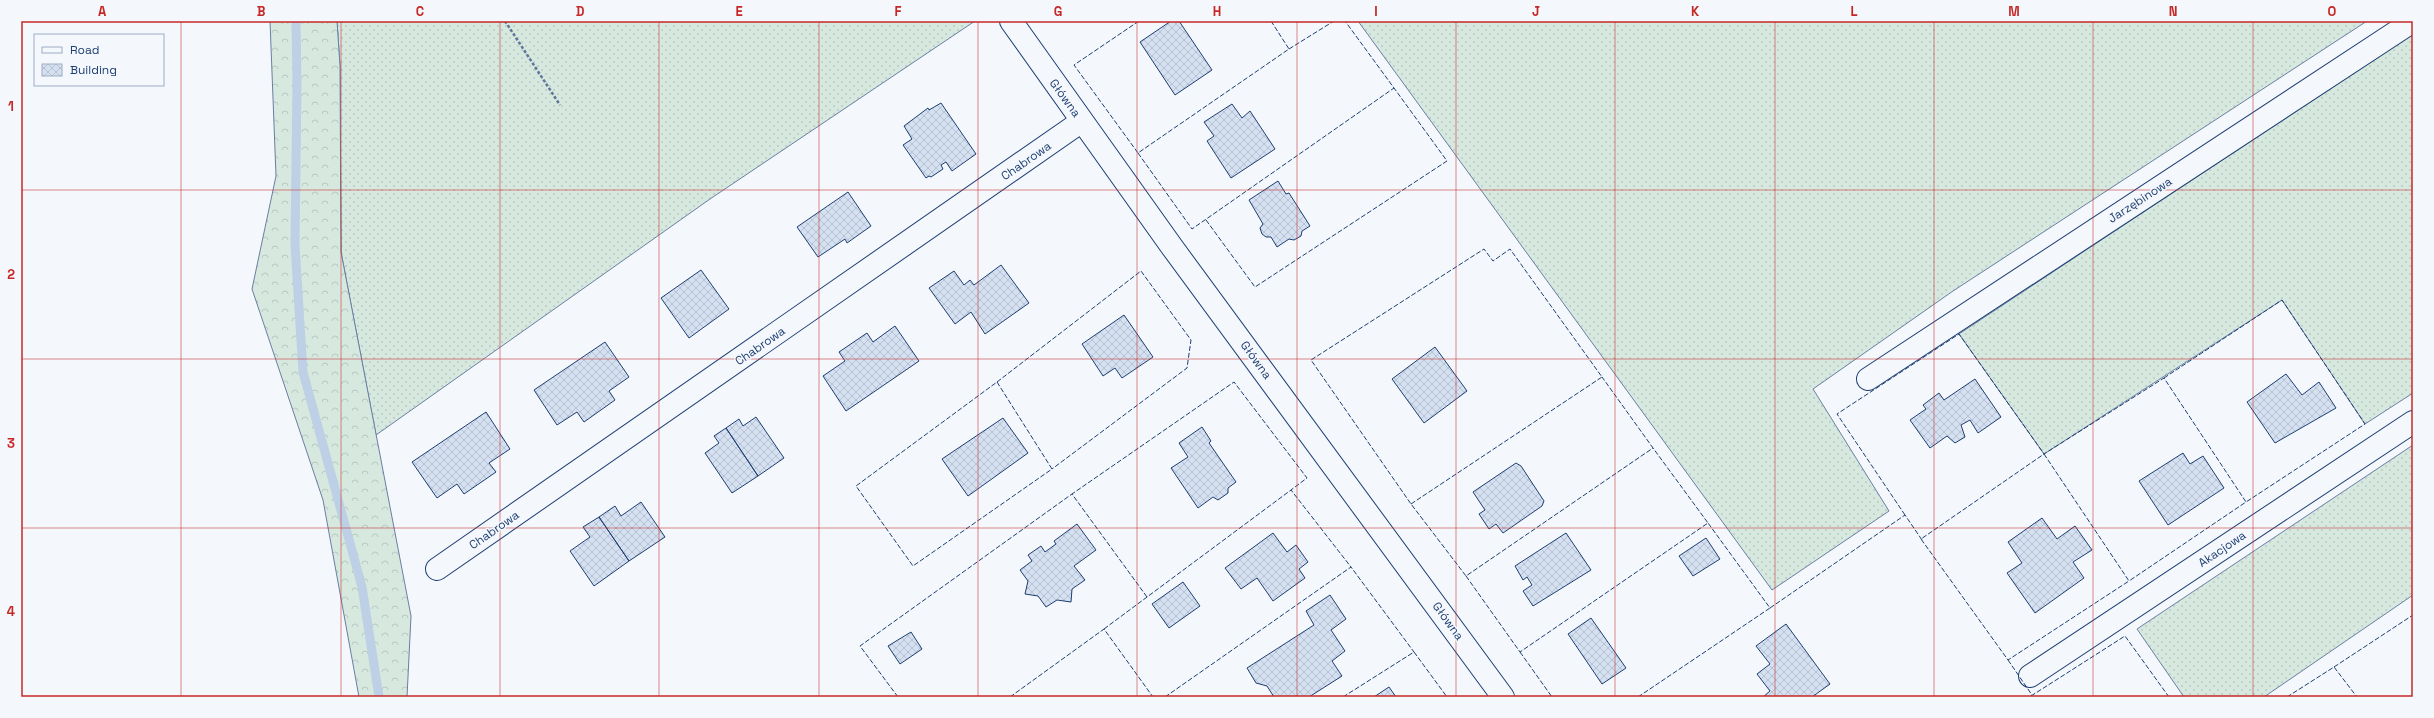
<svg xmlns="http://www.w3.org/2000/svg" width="2434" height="718" viewBox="0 0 2434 718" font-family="'Space Grotesk',sans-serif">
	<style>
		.grass { fill: url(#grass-dots); stroke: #687fa3 }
		.forest { fill: url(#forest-crowns); stroke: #687fa3 }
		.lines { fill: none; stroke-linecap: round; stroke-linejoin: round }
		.stream { stroke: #bed0e5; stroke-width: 9 }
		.building { fill: url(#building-cross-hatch); stroke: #1d3f73 }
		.minor-casing { stroke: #1d3f73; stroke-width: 24 }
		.path { stroke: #5e769c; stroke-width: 2.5; stroke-dasharray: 3 2; stroke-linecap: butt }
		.minor { stroke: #f4f7fb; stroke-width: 22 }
		.fence { stroke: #1d3f73; stroke-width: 1; stroke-dasharray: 5 2; stroke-linecap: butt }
		.grid { fill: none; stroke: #c62828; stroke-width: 1; stroke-opacity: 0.55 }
		.labels { text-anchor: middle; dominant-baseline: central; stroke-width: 3; stroke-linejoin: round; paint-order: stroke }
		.street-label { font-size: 12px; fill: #1d3f73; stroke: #f4f7fb }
		.neatline { fill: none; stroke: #c62828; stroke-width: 1.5 }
		.grid-label { font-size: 13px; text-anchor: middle; font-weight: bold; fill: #c62828 }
	</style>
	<defs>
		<pattern id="grass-dots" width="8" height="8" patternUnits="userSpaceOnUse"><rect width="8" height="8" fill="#d7e8df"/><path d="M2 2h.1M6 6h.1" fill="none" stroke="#b8c8c3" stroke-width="1.8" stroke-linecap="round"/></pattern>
		<pattern id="forest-crowns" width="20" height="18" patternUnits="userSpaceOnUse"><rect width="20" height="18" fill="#d7e8df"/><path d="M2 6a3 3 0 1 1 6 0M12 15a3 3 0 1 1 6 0" fill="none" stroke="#b8c8c3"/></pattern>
		<pattern id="building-cross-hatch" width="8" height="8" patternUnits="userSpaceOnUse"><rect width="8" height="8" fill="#d5e0f0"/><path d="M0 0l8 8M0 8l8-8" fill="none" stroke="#b6c1d1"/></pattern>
	</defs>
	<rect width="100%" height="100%" fill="#f4f7fb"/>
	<!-- grass -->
	<path class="grass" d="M337 21H975L710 199 376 435 341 252 340 66Z
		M1358 21H2367L1953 291 1813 389 1889 511 1772 590Z
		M2413 34V393L2365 424 2282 300 2044 454 1959 334Z
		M2413 445V595L2264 697H2184L2137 629Z"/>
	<!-- forest -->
	<path class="forest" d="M270 21H337L340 66 341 252 411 616 407 697H359L323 500 252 289 276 176Z"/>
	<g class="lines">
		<!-- stream -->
		<path class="stream" d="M296 21 297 84 295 245 303 372 362 587 379 697"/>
	</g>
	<!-- building -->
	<path class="building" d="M1171 21H1179L1212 70 1175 95 1140 42Z
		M941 103 976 154 952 171 946 162 941 165 943 169 931 177 929 176 926 178 903 145 912 139 904 126 928 108 929 110Z
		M1232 104 1242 118 1250 111 1275 149 1231 178 1207 141 1214 136 1204 122Z
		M1278 181 1286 194 1289 193 1310 226 1302 231 1301 236 1294 240 1289 239 1277 247 1271 237H1266L1262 234 1260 228 1263 224 1249 200Z
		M848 192 871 226 847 243 845 239 818 257 797 227Z
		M1001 265 1029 303 985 334 971 312 955 324 929 288 954 271 964 285 970 280 974 285Z
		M701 270 729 309 689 338 661 298Z
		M1124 315 1153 357 1122 378 1115 368 1103 376 1082 344Z
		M895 326 919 361 846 411 823 376 845 361 839 352 867 333 873 342Z
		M605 342 629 377 609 391 615 400 584 422 577 412 557 425 534 390Z
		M1435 347 1467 391 1424 423 1392 379Z
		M2286 374 2302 395 2319 382 2336 408 2275 443 2247 402Z
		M1975 379 2001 417 1978 433 1970 420 1961 425 1965 437 1955 443 1947 436 1930 448 1910 420 1926 409 1923 405 1939 393 1944 400Z
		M486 412 510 449 489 463 496 472 464 494 457 484 437 498 412 462Z
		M756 417 784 458 758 476 726 428 739 419 743 426Z
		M1003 418 1028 453 968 496 942 459Z
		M1202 427 1211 441 1209 443 1236 482 1228 488V493L1218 500 1213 497 1198 508 1171 468 1188 457 1179 443Z
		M726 428 758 476 732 493 705 453 719 443 714 436Z
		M2183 453 2190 464 2203 456 2224 488 2168 525 2139 481Z
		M1516 463 1521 466 1544 501 1542 506 1503 533 1496 524 1489 529 1479 514 1485 510 1473 492Z
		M641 502 665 537 629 561 599 517 615 506 621 516Z
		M599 517 629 561 594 586 570 551 590 537 583 527Z
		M2042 518 2057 539 2075 526 2092 550 2073 562 2084 578 2035 613 2007 573 2022 563 2008 542Z
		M1077 524 1096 550 1074 566 1085 580 1072 589 1071 602 1057 600 1046 607 1038 596 1025 594 1028 581 1020 570 1032 561 1028 555 1041 546 1045 552 1056 544 1054 541Z
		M1273 533 1287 552 1296 545 1308 562 1299 569 1305 578 1273 601 1257 578 1241 589 1225 568Z
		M1566 533 1591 570 1533 606 1523 591 1532 585 1527 577 1523 580 1515 566Z
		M1706 538 1720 559 1693 576 1679 556Z
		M1183 582 1200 606 1169 628 1152 604Z
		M1330 595 1346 619 1331 630 1345 651 1332 661 1342 676 1309 697H1274L1267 686 1256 683 1247 668 1314 625 1306 611Z
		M1591 618 1626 668 1602 684 1568 634Z
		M1786 624 1830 684 1812 697H1763L1770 691 1757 674 1770 664 1756 646Z
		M911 632 922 649 900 664 888 646Z
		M1389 687 1396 697H1374Z"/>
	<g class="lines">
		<!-- minor casing -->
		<g class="minor-casing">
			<path id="minor" d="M1011 21 1172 247 1503 697
				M1868 379 2413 21
				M437 569 1082 121
				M2030 676 2413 422"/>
		</g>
		<!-- path -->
		<path class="path" d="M505 21 560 105"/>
		<!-- minor -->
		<use href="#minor" class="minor"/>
		<!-- fence -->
		<path class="fence" d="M1139 21 1074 65 1138 153 1289 49 1271 21
			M1289 49 1334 21
			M1138 153 1192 229 1394 88 1345 21
			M1206 220 1255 287 1447 161 1394 88
			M2164 378 2282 300 2365 424 2246 502
			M997 382 1052 469 913 566 856 486Z
			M997 382 1141 271 1191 340 1187 368 1052 469
			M2044 454 2129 581 2008 660 1921 539Z
			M1411 504 1602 377 1510 249 1493 261 1484 249 1311 360 1411 504 1466 576 1653 448 1602 377
			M1905 515 1837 414 1959 334 2044 454 2164 378 2246 502 2129 581
			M1466 576 1520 652 1708 523 1653 448
			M1147 597 1072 494 1234 382 1307 478 1291 490
			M1770 608 1905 515 1922 540
			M1104 629 1291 490 1351 567
			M1520 652 1552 697
			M2008 660 2032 695 2030 697
			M2334 667 2413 615
			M2031 696 2125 636 2169 697
			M898 697 860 646 1072 494
			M1010 697 1104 629 1153 697
			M1165 697 1351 567 1414 652
			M1343 697 1414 652 1447 697
			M1638 697 1770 608 1708 523
			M2287 697 2334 667 2357 697"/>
	</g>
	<!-- grid -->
	<path class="grid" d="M181 21V697M341 21V697M500 21V697M659 21V697M819 21V697M978 21V697M1137 21V697M1297 21V697M1456 21V697M1615 21V697M1775 21V697M1934 21V697M2093 21V697M2253 21V697M21 190H2413M21 359H2413M21 528H2413"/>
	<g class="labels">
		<!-- street labels -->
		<g class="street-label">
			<text transform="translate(1065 98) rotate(54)">Główna</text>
			<text transform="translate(1026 161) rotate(-35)">Chabrowa</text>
			<text transform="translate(2140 200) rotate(-33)">Jarzębinowa</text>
			<text transform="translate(760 346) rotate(-35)">Chabrowa</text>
			<text transform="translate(1256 360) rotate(54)">Główna</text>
			<text transform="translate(494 530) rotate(-35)">Chabrowa</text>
			<text transform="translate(2222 549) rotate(-34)">Akacjowa</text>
			<text transform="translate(1448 621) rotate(54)">Główna</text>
		</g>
	</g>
	<!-- border -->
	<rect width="2434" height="718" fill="none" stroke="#f4f7fb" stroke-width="44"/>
	<!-- legend -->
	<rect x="34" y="34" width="130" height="52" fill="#f4f7fb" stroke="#9eadc5"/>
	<rect x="42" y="47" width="20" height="6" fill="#f4f7fb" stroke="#9eadc5"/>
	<text x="70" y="54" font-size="12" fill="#1d3f73">Road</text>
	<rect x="42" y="64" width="20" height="12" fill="url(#building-cross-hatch)" stroke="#9eadc5"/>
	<text x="70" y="74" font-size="12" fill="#1d3f73">Building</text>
	<rect x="22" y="22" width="2390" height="674" class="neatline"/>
	<g class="grid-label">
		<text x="102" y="16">A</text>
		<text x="261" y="16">B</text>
		<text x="420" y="16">C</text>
		<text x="580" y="16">D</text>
		<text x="739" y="16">E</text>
		<text x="898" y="16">F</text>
		<text x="1058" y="16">G</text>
		<text x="1217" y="16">H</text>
		<text x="1376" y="16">I</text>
		<text x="1536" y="16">J</text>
		<text x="1695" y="16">K</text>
		<text x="1854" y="16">L</text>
		<text x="2014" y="16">M</text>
		<text x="2173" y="16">N</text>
		<text x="2332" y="16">O</text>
		<text x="11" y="111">1</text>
		<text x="11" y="279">2</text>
		<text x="11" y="448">3</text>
		<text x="11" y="616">4</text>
	</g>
</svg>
